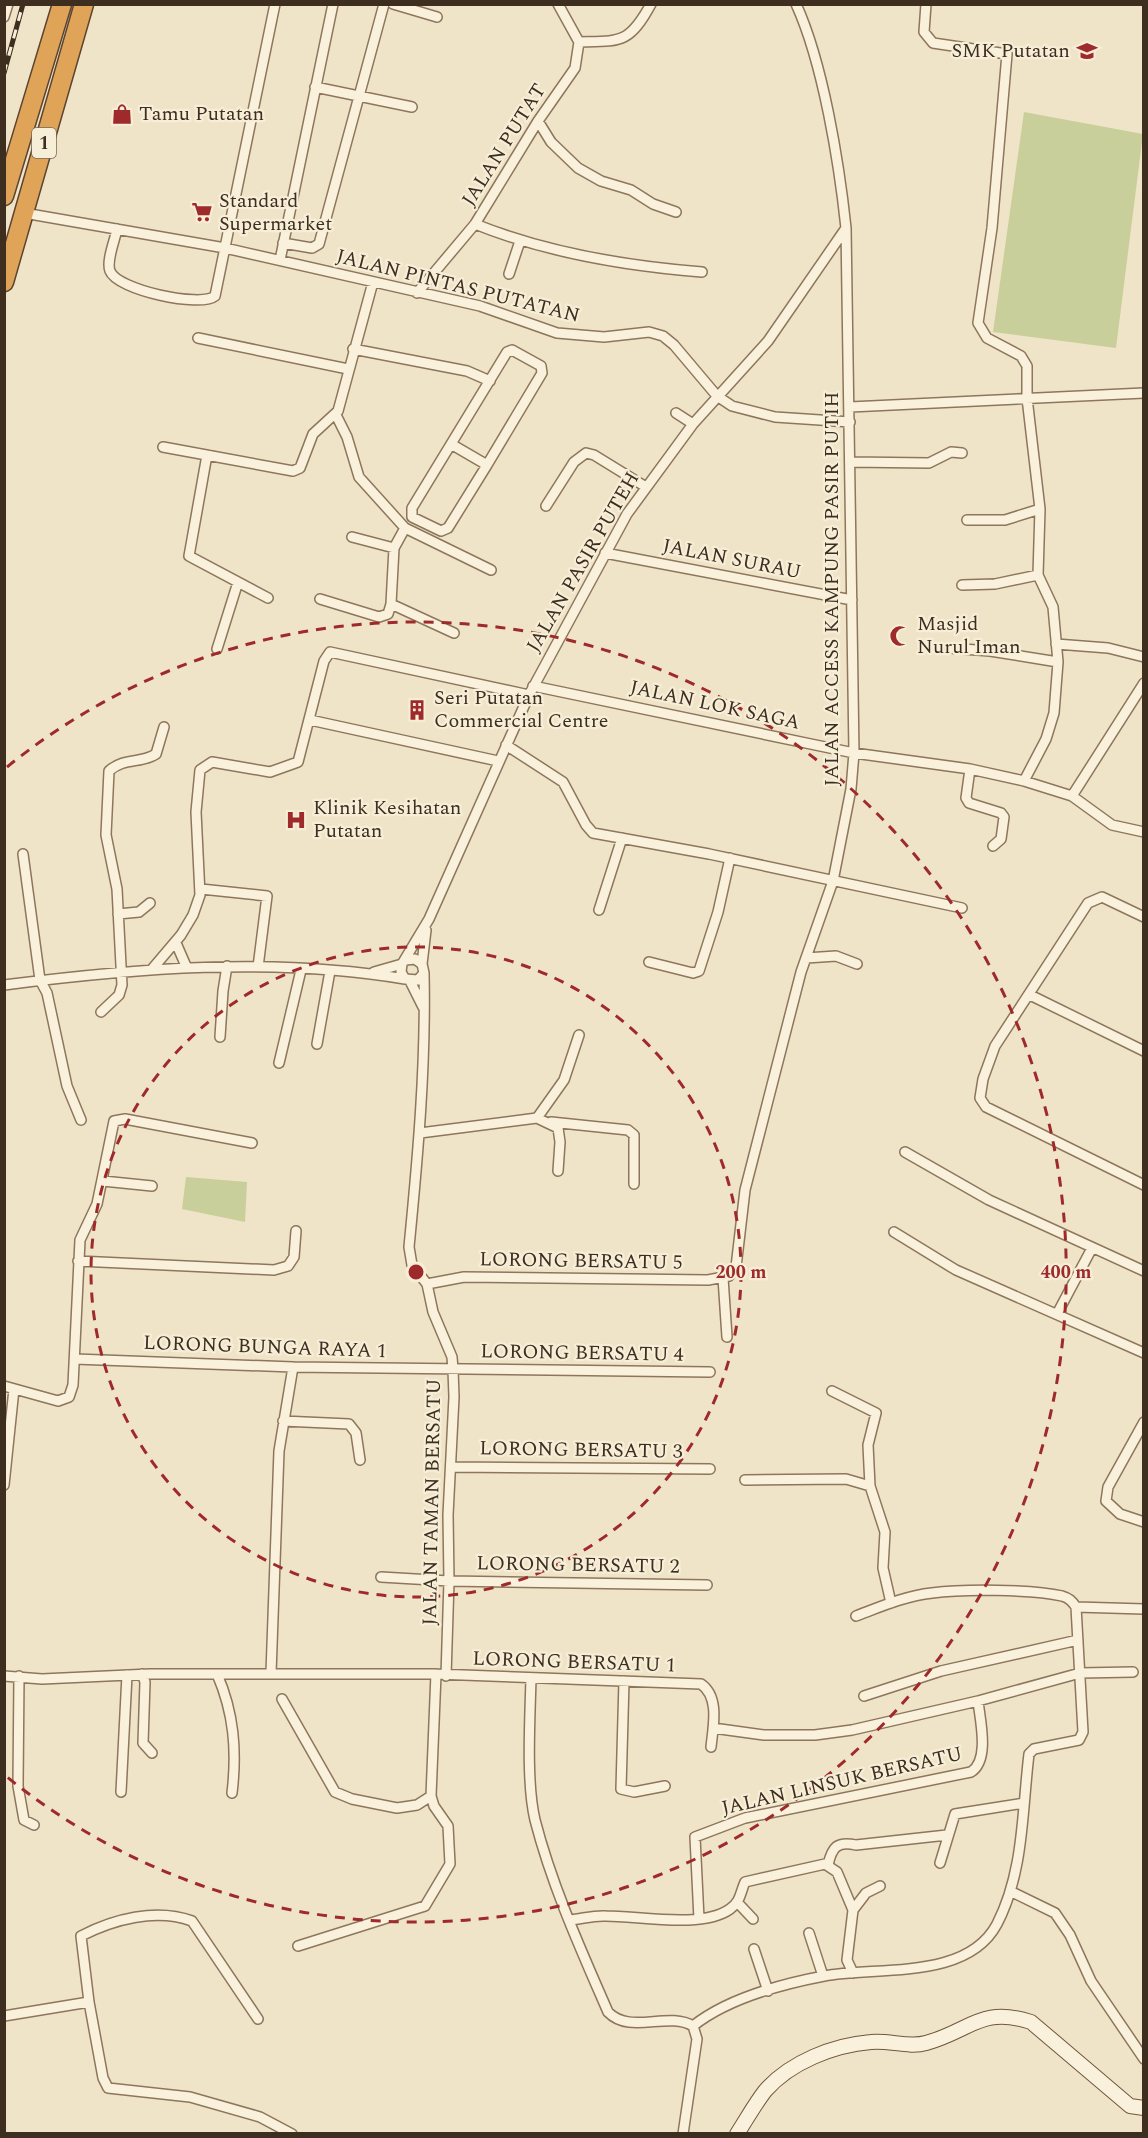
<svg xmlns="http://www.w3.org/2000/svg" width="1148" height="2138" viewBox="0 0 1148 2138" font-family="Spectral,serif">
	<style>
		.green { fill: #c9cf9b }
		.lines { fill: none; stroke-linecap: round; stroke-linejoin: round }
		.street-casing { stroke: #8d765c; stroke-width: 12 }
		.secondary-casing { stroke: #6f573f; stroke-width: 16 }
		.highway-casing { stroke: #5b4430; stroke-width: 21 }
		.street { stroke: #faf1dc; stroke-width: 9 }
		.secondary { stroke: #faf1dc; stroke-width: 14 }
		.highway { stroke: #e0a458; stroke-width: 18 }
		.rail-casing { stroke: #3d2e20; stroke-width: 5 }
		.rail { stroke: #f7eed8; stroke-width: 3; stroke-dasharray: 9; stroke-linecap: butt }
		.ring { fill: none; stroke: #9e2a2b; stroke-width: 3; stroke-dasharray: 10 8 }
		.labels { text-anchor: middle; dominant-baseline: central; stroke-width: 4.5; stroke-linejoin: round; paint-order: stroke }
		.shield { fill: #f7eed8; stroke: #756857; stroke-width: 1.5 }
		.shield-label { font-size: 18px; font-weight: bold; fill: #3d2e20 }
		.poi-label { font-size: 20px; fill: #3d2e20; stroke: #f7eed8; text-anchor: start }
		.street-label { font-size: 20px; fill: #3d2e20; stroke: #f7eed8 }
		.centre { fill: #9e2a2b; stroke: #f7eed8; stroke-width: 3 }
		.ring-label { font-size: 18px; text-anchor: middle; font-weight: bold; fill: #9e2a2b; stroke: #f7eed8; stroke-width: 4.5; stroke-linejoin: round; paint-order: stroke }
	</style>
	<rect width="100%" height="100%" fill="#f0e4c8"/>
	<!-- green -->
	<path class="green" d="M1024 112 1143 134 1116 348 993 332Z
		M186 1177 247 1182 245 1222 182 1209Z"/>
	<g class="lines">
		<!-- street casing -->
		<g class="street-casing">
			<path id="street" d="M393 4 437 17
				M926 4 924 32 933 43 1007 54 992 228 978 323 987 338 1021 356 1027 366V398L1040 509 1038 575 1053 607 1058 662 1054 713 1046 739 1024 781
				M4 17 8 4
				M579 42C621 41 629 44 651 4
				M315 87 412 107
				M538 121 551 142 578 168 601 181 631 190 653 204 676 212
				M24 213 225 248 480 306 557 333 604 337 649 332 663 336 674 345 717 396 732 406 775 417 850 422
				M475 224C547 253 626 266 702 272
				M117 229C115 240 106 261 110 271 117 290 201 308 215 296L275 4
				M283 243 312 248 319 244 384 4
				M280 260 333 4
				M509 274 520 241
				M417 293 475 224 538 121 575 68 579 42 558 4
				M198 338 348 369
				M353 349 467 371 490 381
				M850 407 1144 393
				M676 413 693 424
				M336 415 347 437 359 477 405 528 491 570
				M451 444 487 465 448 528 441 531 412 517V508C444 456 475 404 507 352L512 350 541 366 542 373 487 465
				M163 447 293 471 300 468 313 434 338 411 373 282
				M207 455 189 556 268 598
				M851 462 929 463 951 452 962 453
				M546 506 574 462 586 453 594 455 646 487
				M967 520H1005L1040 509
				M405 528 394 548 391 604 454 633
				M352 537 394 548
				M605 553 852 600
				M962 585 995 584 1038 575
				M320 599 379 617 388 614 391 604
				M1056 644 1108 648 1144 657
				M949 648 990 651 1058 662
				M217 649 238 582
				M533 686 854 753 970 769 1024 781 1072 796 1112 825 1144 832
				M310 720 498 761
				M506 745 563 782 586 825 593 833 709 854 962 908
				M970 769 966 798 969 803 1001 813 1004 817 1001 839 993 846
				M1072 796 1144 683
				M23 854 40 980 47 993 67 1086 81 1120
				M201 889 267 896 258 967
				M599 910 622 838
				M118 914 139 912 150 903
				M1144 917 1102 897 1088 903 995 1046 983 1079 980 1098 986 1107 1144 1185
				M176 943 186 966
				M806 958 836 956 857 964
				M406 960 415 959 422 964 424 973 418 980 405 979 401 972 402 964 429 919 529 695 627 514 693 424 768 341 846 228
				M649 962 693 973 699 971 718 912 730 858
				M422 964 426 930
				M153 968 181 935 193 915 200 895 196 812 200 770 212 762 270 772 298 762 324 661 330 652 529 695
				M374 972 402 964
				M424 973C426 1065 418 1155 409 1247L412 1265 427 1284 433 1312 452 1357 453 1370 454 1397 448 1515 449 1581 446 1676
				M410 981 423 1007
				M4 985C137 968 272 957 405 979
				M1030 995 1144 1051
				M101 1012 119 995 122 985 117 889 106 835 109 771C124 757 141 764 156 754L164 727
				M220 1037 223 991 227 966
				M317 1044 330 971
				M279 1063 301 970
				M537 1118 564 1080 579 1035
				M551 1122 628 1130 634 1135V1184
				M420 1133 537 1118 558 1128 560 1142 558 1171
				M905 1152 989 1200 1144 1271
				M103 1181 152 1186
				M894 1232 956 1270 1144 1353
				M78 1261 274 1270 288 1266 294 1257 296 1231
				M723 1278 727 1337
				M427 1284 464 1277 708 1280 729 1276 736 1267 745 1190 801 972 833 881 851 789 854 753 846 228C839 162 823 63 796 4
				M1057 1314 1092 1248
				M75 1359 293 1367 710 1372
				M4 1386 58 1401 69 1397 73 1385 80 1240 97 1204 114 1121 125 1119 252 1143
				M832 1391 876 1413 868 1445 870 1486 885 1532 883 1568 891 1603
				M283 1421 349 1424 356 1433 360 1460
				M1144 1422 1108 1487 1106 1501 1120 1514 1144 1522
				M451 1467 710 1469
				M745 1480 846 1479 870 1486
				M4 1485 14 1389
				M381 1577 449 1581 707 1585
				M1076 1607 1144 1609
				M271 1673 279 1451 293 1367
				M142 1674 145 1682 143 1743 152 1753
				M217 1674C234 1713 237 1751 232 1793
				M4 1676 42 1679 150 1674H436L701 1684C720 1697 713 1727 711 1747
				M19 1676 18 1786 24 1820 34 1825
				M531 1678C530 1719 526 1782 535 1820 552 1886 581 1950 608 2012 630 2035 668 2011 693 2026L697 2039 683 2134
				M624 1681 621 1789 634 1792 665 1786
				M864 1696 941 1671 1078 1640
				M282 1699 335 1792 352 1799 397 1808 417 1805 431 1796
				M713 1728 764 1735H815L852 1730 978 1701 1080 1673 1133 1672
				M121 1792 127 1675
				M940 1863 955 1814 1024 1803
				M828 1865C832 1847 837 1841 856 1845L947 1835
				M1010 1891 1055 1913 1070 1935 1091 1981 1144 2059
				M737 1902 753 1919
				M853 1910 866 1893 880 1886
				M699 1919 695 1837 745 1818 971 1772C990 1760 980 1720 978 1701
				M570 1920C582 1919 594 1915 606 1916 640 1916 702 1929 730 1909 741 1901 740 1893 745 1882L825 1864 837 1872 853 1910 847 1960 853 1973
				M809 1933 823 1976
				M298 1946 425 1906 450 1864 448 1826 434 1806 431 1796 436 1674
				M754 1949 768 1991
				M89 2002 103 2078 108 2088 190 2097 260 2117 292 2134
				M4 2016 89 2002 81 1936C114 1919 156 1908 192 1921L258 2019
				M693 2026C727 1999 782 1984 824 1976 876 1966 967 1981 997 1924 1024 1872 1022 1811 1029 1754L1034 1749 1079 1740 1083 1732 1076 1607C1072 1601 1069 1598 1062 1596 1032 1589 962 1589 932 1593 905 1596 880 1607 856 1616"/>
		</g>
		<!-- secondary casing -->
		<g class="secondary-casing">
			<path id="secondary" d="M737 2134C746 2120 755 2104 765 2091 790 2062 834 2045 871 2042 889 2040 909 2048 926 2043 970 2031 981 2006 1031 2022L1130 2106 1144 2108"/>
		</g>
		<!-- highway casing -->
		<g class="highway-casing">
			<path id="highway" d="M4 196 62 4
				M4 282 84 4"/>
		</g>
		<!-- street -->
		<use href="#street" class="street"/>
		<!-- secondary -->
		<use href="#secondary" class="secondary"/>
		<!-- highway -->
		<use href="#highway" class="highway"/>
		<!-- rail casing -->
		<g class="rail-casing">
			<path id="rail" d="M4 73 23 4"/>
		</g>
		<!-- rail -->
		<use href="#rail" class="rail"/>
	</g>
	<!-- distance rings -->
	<g class="ring">
		<circle cx="416" cy="1272" r="325"/>
		<path d="M7 767A650 650 0 1 1 7 1777"/>
	</g>
	<!-- icons -->
	<defs>
		<g id="school-bare" transform="scale(1.62)"><path d="M0-5L7-2L0 1L-7-2ZM-4 1L0 2.5L4 1V4Q0 6-4 4Z" fill="#9e2a2b" stroke="#f7eed8" stroke-width="2.5" paint-order="stroke"/></g>
		<g id="shop-bare" transform="scale(1.62)"><path d="M-5-2.5h2.3a2.7 3.5 0 0 1 5.4 0H5L5.5 6h-11ZM-1.5-2.5h3a1.5 2.3 0 0 0-3 0Z" fill="#9e2a2b" stroke="#f7eed8" stroke-width="2.5" paint-order="stroke"/></g>
		<g id="supermarket-bare" transform="scale(1.62)"><path d="M-6-5.5h2.5l.6 2H6L4.5 2H-2.5L-4.4-4H-6ZM-1.5 3.2a1.3 1.3 0 1 0 .1 0ZM3 3.2a1.3 1.3 0 1 0 .1 0Z" fill="#9e2a2b" stroke="#f7eed8" stroke-width="2.5" paint-order="stroke"/></g>
		<g id="mosque-bare" transform="scale(1.62)"><path d="M3.5-4.9A6 6 0 1 0 3.5 4.9A5 5 0 1 1 3.5-4.9Z" fill="#9e2a2b" stroke="#f7eed8" stroke-width="2.5" paint-order="stroke"/></g>
		<g id="building-bare" transform="scale(1.62)"><path d="M-4-6H4V6H1V3H-1V6H-4ZM-2.5-4.3h1.7v1.8h-1.7ZM.8-4.3h1.7v1.8H.8ZM-2.5-1h1.7V.8h-1.7ZM.8-1h1.7V.8H.8Z" fill="#9e2a2b" stroke="#f7eed8" stroke-width="2.5" paint-order="stroke"/></g>
		<g id="hospital-bare" transform="scale(1.62)"><path d="M-5-5h3v3.5h4V-5h3V5h-3V1.5h-4V5h-3Z" fill="#9e2a2b" stroke="#f7eed8" stroke-width="2.5" paint-order="stroke"/></g>
	</defs>
	<g fill-rule="evenodd">
		<use href="#school-bare" x="1087" y="51"/>
		<use href="#shop-bare" x="122" y="114"/>
		<use href="#supermarket-bare" x="202" y="212"/>
		<use href="#mosque-bare" x="900" y="636"/>
		<use href="#building-bare" x="417" y="710"/>
		<use href="#hospital-bare" x="296" y="820"/>
	</g>
	<g class="labels">
		<!-- shield labels -->
		<rect class="shield" x="32" y="128" width="24" height="30" rx="4.5"/>
		<g class="shield-label">
			<text x="44" y="143">1</text>
		</g>
		<!-- poi labels -->
		<g class="poi-label">
			<text x="1070" y="51" text-anchor="end">SMK Putatan</text>
			<text x="139" y="114">Tamu Putatan</text>
			<text x="219" y="201">Standard<tspan x="219" dy="23">Supermarket</tspan></text>
			<text x="917" y="624">Masjid<tspan x="917" dy="23">Nurul Iman</tspan></text>
			<text x="434" y="698">Seri Putatan<tspan x="434" dy="23">Commercial Centre</tspan></text>
			<text x="313" y="808">Klinik Kesihatan<tspan x="313" dy="23">Putatan</tspan></text>
		</g>
		<!-- street labels -->
		<g class="street-label">
			<text transform="translate(504 145) rotate(-58)">JALAN PUTAT</text>
			<text transform="translate(458 286) rotate(14)">JALAN PINTAS PUTATAN</text>
			<text transform="translate(732 559) rotate(11)">JALAN SURAU</text>
			<text transform="translate(583 562) rotate(-60)">JALAN PASIR PUTEH</text>
			<text transform="translate(832 589) rotate(-90)">JALAN ACCESS KAMPUNG PASIR PUTIH</text>
			<text transform="translate(715 705) rotate(12)">JALAN LOK SAGA</text>
			<text transform="translate(581 1261) rotate(1)">LORONG BERSATU 5</text>
			<text transform="translate(265 1347) rotate(2)">LORONG BUNGA RAYA 1</text>
			<text transform="translate(582 1353) rotate(1)">LORONG BERSATU 4</text>
			<text transform="translate(581 1450) rotate(1)">LORONG BERSATU 3</text>
			<text transform="translate(432 1502) rotate(-89)">JALAN TAMAN BERSATU</text>
			<text transform="translate(578 1565) rotate(1)">LORONG BERSATU 2</text>
			<text transform="translate(574 1662) rotate(2)">LORONG BERSATU 1</text>
			<text transform="translate(842 1781) rotate(-13)">JALAN LINSUK BERSATU</text>
		</g>
	</g>
	<circle cx="416" cy="1272" r="9" class="centre"/>
	<g class="ring-label">
		<text x="741" y="1278">200 m</text>
		<text x="1066" y="1278">400 m</text>
	</g>
	<!-- border -->
	<rect width="1148" height="2138" fill="none" stroke="#3d2e20" stroke-width="12"/>
</svg>
